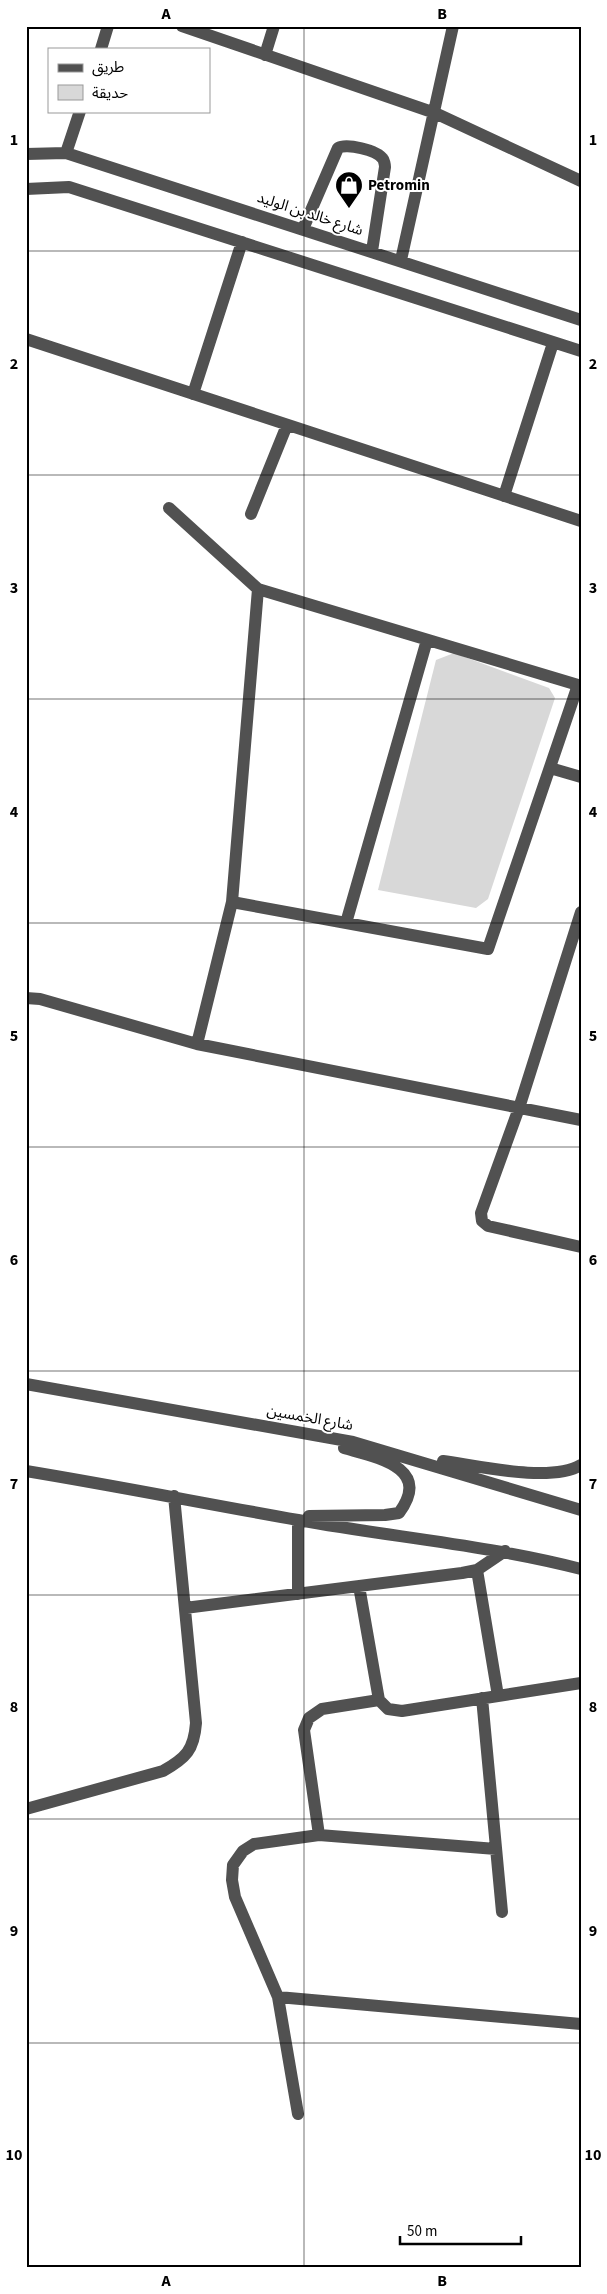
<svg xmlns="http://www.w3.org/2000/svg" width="607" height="2294" viewBox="0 0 607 2294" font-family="'Source Sans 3','Noto Sans Arabic',sans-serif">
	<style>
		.green { fill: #d8d8d8 }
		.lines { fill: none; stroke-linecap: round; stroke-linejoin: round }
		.minor { stroke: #515151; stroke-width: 12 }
		.grid { fill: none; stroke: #000; stroke-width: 1; stroke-opacity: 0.55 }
		.labels { text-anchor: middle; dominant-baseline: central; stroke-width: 4; stroke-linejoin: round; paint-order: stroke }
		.poi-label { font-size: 15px; font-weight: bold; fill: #000; stroke: #fff; text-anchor: start }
		.street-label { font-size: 15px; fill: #000; stroke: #fff }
		.neatline { fill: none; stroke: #000; stroke-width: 2 }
		.grid-label { font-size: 16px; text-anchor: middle; font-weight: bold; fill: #000 }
	</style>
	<rect width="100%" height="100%" fill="#fff"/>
	<!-- green -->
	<path class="green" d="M454 653 549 688 555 698 488 899 476 908 378 890 436 660Z"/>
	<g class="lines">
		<!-- minor -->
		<path class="minor" d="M182 26 435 113 581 181
			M101 49 108 26
			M265 55 274 26
			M66 153 80 111
			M26 154 66 153 581 320
			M26 189 69 187 581 351
			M303 229 338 148C346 143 377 150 383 159 384 160 385 165 385 167L372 251
			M401 260 453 26
			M26 339 581 521
			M193 394 242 242
			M504 496 553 343
			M169 508 258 589 232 902 197 1044
			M251 514 287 425
			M550 768 581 777
			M232 902 488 949 578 685 258 589
			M581 912 519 1108 481 1213 482 1221 488 1226 581 1247
			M346 923 427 640
			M26 998 40 999 197 1044 581 1120
			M26 1384 353 1442 581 1510
			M443 1461C479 1466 550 1483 581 1465
			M26 1471C117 1486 207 1504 298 1520 392 1537 488 1545 581 1569
			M309 1516 385 1515 399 1513C433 1467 375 1457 344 1448
			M477 1570 498 1696
			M359 1586 379 1700 388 1709 402 1711 581 1683
			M298 1594V1520
			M185 1608 462 1573 477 1570 505 1551
			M482 1698 502 1912
			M26 1809 163 1771C186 1758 194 1750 196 1723L174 1496
			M319 1835 304 1730 309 1718 322 1709 379 1700
			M496 1849 319 1835 254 1844 243 1851 233 1865 232 1880 235 1897 278 1997 581 2024
			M278 1997 298 2114"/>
	</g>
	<!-- grid -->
	<path class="grid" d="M304 26V2268M26 251H581M26 475H581M26 699H581M26 923H581M26 1147H581M26 1371H581M26 1595H581M26 1819H581M26 2043H581"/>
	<!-- icons -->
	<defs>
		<g id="shop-pin" transform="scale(1.4375)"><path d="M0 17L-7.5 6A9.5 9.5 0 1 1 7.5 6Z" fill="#000" stroke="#fff"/><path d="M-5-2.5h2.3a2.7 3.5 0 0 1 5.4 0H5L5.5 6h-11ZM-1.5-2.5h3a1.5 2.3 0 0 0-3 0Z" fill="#fff"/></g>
	</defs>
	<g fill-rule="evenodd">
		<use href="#shop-pin" x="349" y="185"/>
	</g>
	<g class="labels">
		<!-- poi labels -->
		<g class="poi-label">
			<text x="368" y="185">Petromin</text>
		</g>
		<!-- street labels -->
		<g class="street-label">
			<text transform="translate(310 214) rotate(18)">شارع خالد بن الوليد</text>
			<text transform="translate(310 1418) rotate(10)">شارع الخمسين</text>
		</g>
	</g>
	<!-- border -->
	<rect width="607" height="2294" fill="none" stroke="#ffffff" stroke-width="55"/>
	<!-- legend -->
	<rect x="48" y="48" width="162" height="65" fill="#ffffff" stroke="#999999"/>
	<rect x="58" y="64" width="25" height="8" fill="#515151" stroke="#999999"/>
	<text x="92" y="72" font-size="15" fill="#000000">طريق</text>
	<rect x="58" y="85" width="25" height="15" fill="#d8d8d8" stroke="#999999"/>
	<text x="92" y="98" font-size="15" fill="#000000">حديقة</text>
	<!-- scale -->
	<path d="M400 2236v8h121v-8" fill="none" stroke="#000000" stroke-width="2.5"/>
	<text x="407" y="2236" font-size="15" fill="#000000" stroke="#ffffff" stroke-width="4" paint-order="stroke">50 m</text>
	<rect x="28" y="28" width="552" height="2238" class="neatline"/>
	<g class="grid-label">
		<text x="166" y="19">A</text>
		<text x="442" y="19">B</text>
		<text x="14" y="145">1</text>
		<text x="593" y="145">1</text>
		<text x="14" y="369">2</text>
		<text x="593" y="369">2</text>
		<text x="14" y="593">3</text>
		<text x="593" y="593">3</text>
		<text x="14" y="817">4</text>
		<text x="593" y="817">4</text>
		<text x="14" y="1041">5</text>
		<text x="593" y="1041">5</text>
		<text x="14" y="1265">6</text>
		<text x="593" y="1265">6</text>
		<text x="14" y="1489">7</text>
		<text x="593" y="1489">7</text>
		<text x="14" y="1712">8</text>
		<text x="593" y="1712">8</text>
		<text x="14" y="1936">9</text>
		<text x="593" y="1936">9</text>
		<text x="14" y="2160">10</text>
		<text x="593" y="2160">10</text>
		<text x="166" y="2286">A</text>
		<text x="442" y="2286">B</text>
	</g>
</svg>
